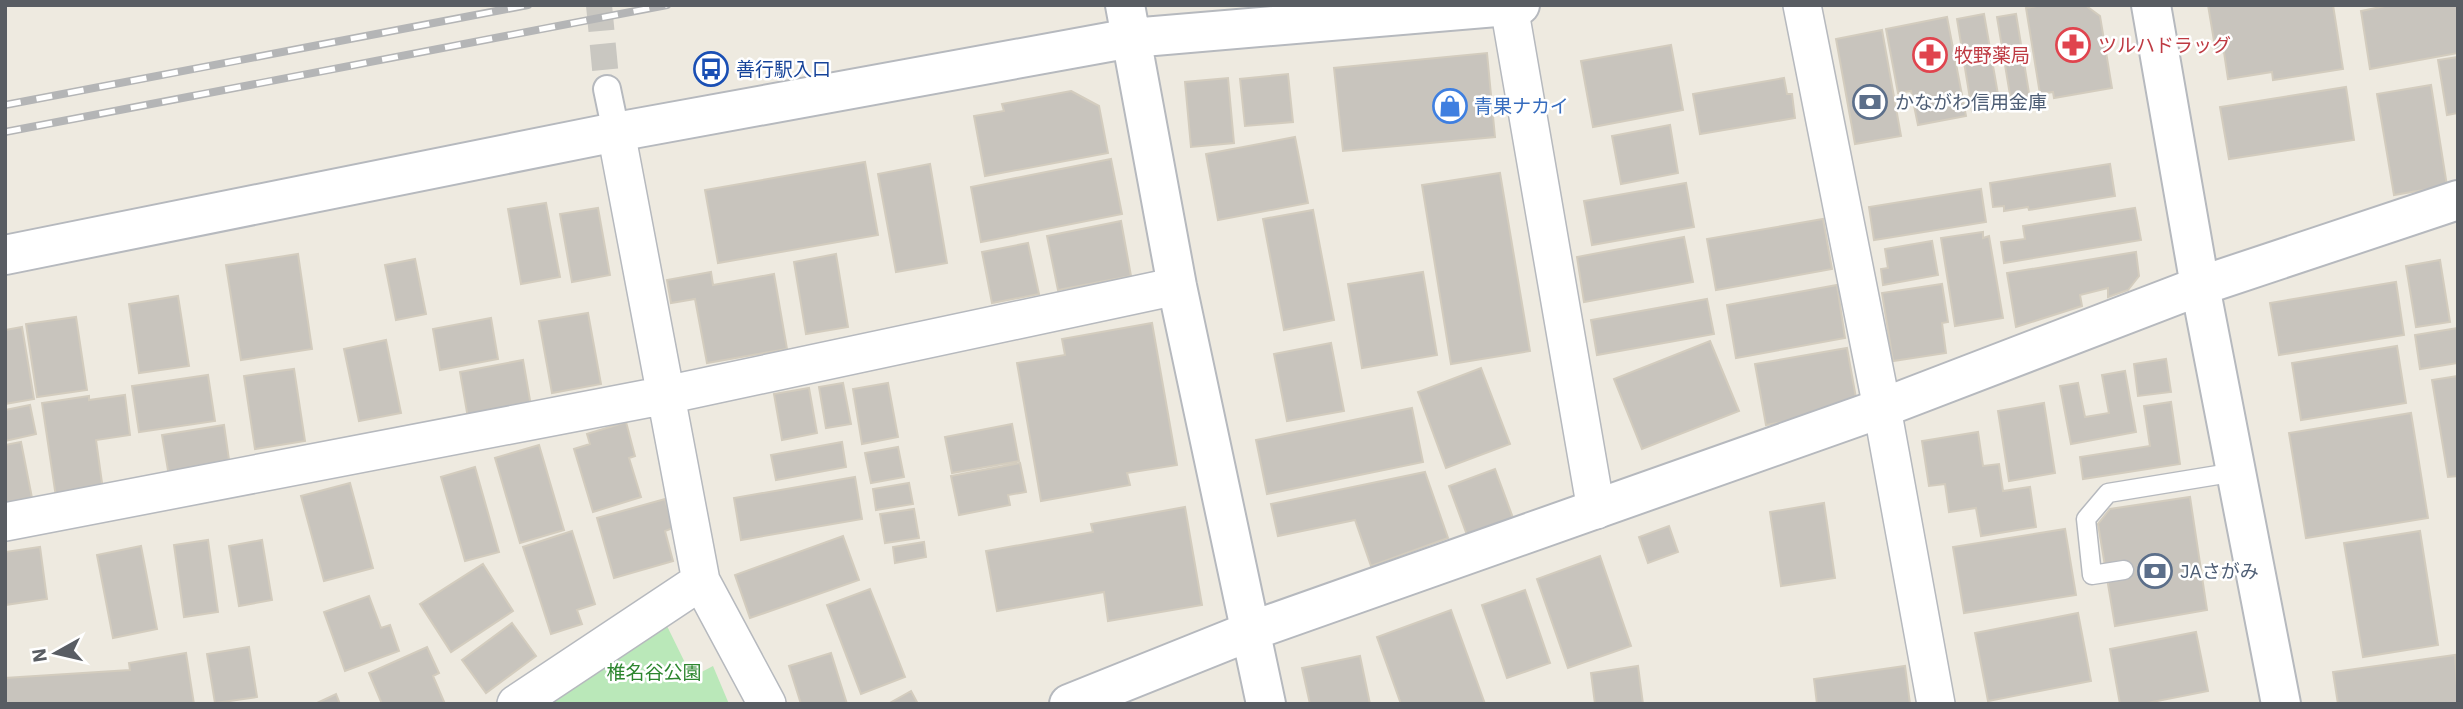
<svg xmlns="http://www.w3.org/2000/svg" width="2463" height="709" viewBox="0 0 2463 709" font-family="'IBM Plex Sans','Noto Sans JP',sans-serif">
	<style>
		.green { fill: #bae8b9 }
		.building { fill: #c8c4bd; stroke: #d3ccbe; stroke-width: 2 }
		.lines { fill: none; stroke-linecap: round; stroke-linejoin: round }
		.pedestrian-tunnel { stroke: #c9c7c1; stroke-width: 26; stroke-dasharray: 26 13; stroke-linecap: butt }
		.service-casing { stroke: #b6b9be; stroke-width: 21 }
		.pedestrian-casing { stroke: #b6b9be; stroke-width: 30 }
		.minor-casing { stroke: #b6b9be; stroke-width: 40 }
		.tertiary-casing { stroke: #b6b9be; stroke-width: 42 }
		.service { stroke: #fff; stroke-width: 18 }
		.pedestrian { stroke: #fff; stroke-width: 26 }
		.minor { stroke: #fff; stroke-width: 37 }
		.tertiary { stroke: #fff; stroke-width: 38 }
		.rail-casing { stroke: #b4b5b6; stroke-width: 8 }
		.rail { stroke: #fff; stroke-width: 5; stroke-dasharray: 16; stroke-linecap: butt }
		.labels { text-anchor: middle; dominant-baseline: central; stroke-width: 5; stroke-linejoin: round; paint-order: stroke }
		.health-label { font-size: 19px; fill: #be3a42; stroke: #fff; text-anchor: start }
		.transit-label { font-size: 19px; fill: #164399; stroke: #fff; text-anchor: start }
		.service-label { font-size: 19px; fill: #4e5e75; stroke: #fff; text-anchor: start }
		.shop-label { font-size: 19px; fill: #366cbe; stroke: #fff; text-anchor: start }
		.park-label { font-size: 19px; fill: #2d862f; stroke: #fff }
	</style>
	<rect width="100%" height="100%" fill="#eeeae0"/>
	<!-- green -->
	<path class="green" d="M667 626 692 677 713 666 729 704H548Z"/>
	<!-- building -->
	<path class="building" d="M2042 5H2085L2100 16 2112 88 2054 98 2053 92 2040 94 2026 8Z
		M2208 5H2333L2343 69 2273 80 2272 72 2228 79 2224 52 2216 53Z
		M2390 5H2458V53L2370 69 2361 11Z
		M1984 14 2000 106 1972 111 1957 19Z
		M2016 14 2030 99 2011 101 1997 17Z
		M1947 17 1966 116 1918 125 1911 91 1898 93 1886 29Z
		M1882 30 1901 136 1855 144 1836 39Z
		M1671 45 1683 110 1593 127 1581 61Z
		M1487 53 1495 137 1343 151 1334 68Z
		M2458 57V113L2447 115 2438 60Z
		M1288 74 1293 122 1245 126 1240 79Z
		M1228 78 1234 143 1191 147 1185 82Z
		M1784 78 1787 94H1792L1795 118 1700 134 1693 94Z
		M2431 85 2447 186 2394 195 2377 94Z
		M2346 87 2354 140 2229 159 2220 107Z
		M1071 91 1099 106 1108 153 985 176 974 116 1004 111 1002 104Z
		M1670 125 1678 173 1621 184 1612 136Z
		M1295 137 1308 203 1218 220 1206 154Z
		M1111 159 1122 214 981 242 971 187Z
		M865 162 878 235 718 263 705 190Z
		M930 164 947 263 896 272 878 174Z
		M2110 164 2115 196 2029 210 2028 207 2004 211V206L1993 207 1990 183Z
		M1500 173 1530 351 1451 364 1422 185Z
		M1686 183 1694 227 1592 245 1584 201Z
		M1981 189 1986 222 1874 240 1869 207Z
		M546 203 560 277 521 284 508 209Z
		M598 208 610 275 572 282 560 214Z
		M2135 208 2141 240 2004 263 2001 242 2025 239 2023 226Z
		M1313 210 1334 320 1284 330 1263 219Z
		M1823 219 1832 269 1716 290 1707 239Z
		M1121 221 1131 276 1058 290 1047 236Z
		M1983 232V238L1989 236 2003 318 1955 326 1941 238Z
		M1684 237 1693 282 1584 302 1577 257Z
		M1932 241 1938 275 1883 285 1881 269 1888 268 1885 249Z
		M1028 243 1039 294 992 303 982 252Z
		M2136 252 2139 276 2128 290 2108 297V288L2080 295 2082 306 2016 327 2007 273Z
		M298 254 312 349 241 360 226 265Z
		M836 254 848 327 806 334 794 262Z
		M415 259 426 314 396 320 385 265Z
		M2440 260 2450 322 2416 327 2406 266Z
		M711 272 713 285 774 274 787 349 707 363 695 299 671 303 667 280Z
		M1423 272 1437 355 1362 368 1348 284Z
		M2396 282 2404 335 2279 355 2270 303Z
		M1942 284 1948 322 1942 323 1946 353 1893 361 1882 293Z
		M1837 285 1845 338 1736 358 1727 305Z
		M178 296 189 366 139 373 129 304Z
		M1707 299 1714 334 1597 355 1591 320Z
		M588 313 601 384 552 393 539 321Z
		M76 317 87 390 37 397 26 324Z
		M491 318 498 359 440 370 433 329Z
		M1152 323 1177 465 1127 473 1130 485 1041 501 1017 363 1065 355 1062 339Z
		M22 327 34 399 5 404V330Z
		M2458 328V363L2420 369 2415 335Z
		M386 340 401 413 359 421 344 349Z
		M1710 341 1739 411 1642 449 1614 379Z
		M1331 343 1344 411 1287 421 1274 354Z
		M2397 346 2406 403 2301 420 2292 363Z
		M1847 348 1858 409 1766 425 1755 364Z
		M2166 359 2171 392 2138 396 2134 364Z
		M523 360 531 406 468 418 460 372Z
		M1481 368 1510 444 1446 468 1418 392Z
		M294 369 305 441 255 449 244 376Z
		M2125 371 2136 432 2071 444 2060 386 2078 383 2085 417 2109 413 2102 375Z
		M208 375 215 421 139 432 132 386Z
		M2458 376V476L2448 477 2432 380Z
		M843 383 851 424 826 428 819 387Z
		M888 383 898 437 862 444 853 389Z
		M809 388 817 433 782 440 774 394Z
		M125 395 130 435 96 440 103 490 56 497 42 403 89 396V400Z
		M2171 402 2180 464 2083 479 2080 457 2150 446 2144 406Z
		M2044 403 2055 473 2009 481 1998 411Z
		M30 405 36 434 5 441V410Z
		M1412 408 1423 462 1267 494 1256 440Z
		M2411 413 2428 518 2306 538 2289 433Z
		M626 422 635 456 629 458 641 497 593 512 574 449 590 444 587 434Z
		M1012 424 1019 461 952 473 945 437Z
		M224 425 230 467 169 476 162 435Z
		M1978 432 1983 466 1999 464 2003 491 2030 487 2036 527 1981 536 1976 508 1949 512 1945 484 1929 486 1922 441Z
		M21 442 33 503 5 508V445Z
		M842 442 846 467 776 480 771 455Z
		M539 445 564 530 520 543 495 458Z
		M898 447 904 477 871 483 865 453Z
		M1020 463 1026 492 1008 495 1010 505 959 515 951 476Z
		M475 467 499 552 465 561 441 477Z
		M1495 469 1513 518 1467 535 1449 486Z
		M1425 472 1448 538 1371 566 1355 520 1278 536 1271 504Z
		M855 477 862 519 741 540 734 498Z
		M350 483 373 568 324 581 301 496Z
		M909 483 913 504 876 510 873 489Z
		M2190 497 2207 610 2115 626 2098 524 2110 509Z
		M665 499 673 528 665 531 673 561 614 578 597 518Z
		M1824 503 1835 578 1781 586 1770 512Z
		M1185 507 1202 605 1108 621 1104 592 997 611 986 551 1093 532 1091 524Z
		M914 509 919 538 885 543 880 514Z
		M1669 526 1678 552 1648 563 1639 537Z
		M2065 529 2076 595 1964 613 1953 547Z
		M572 531 595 604 577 610 582 624 551 634 523 547Z
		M2420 531 2438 645 2363 657 2344 543Z
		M843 536 859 580 750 618 735 575Z
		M208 540 218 612 184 617 174 545Z
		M262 540 272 600 239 606 229 546Z
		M924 542 926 557 895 563 893 547Z
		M141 546 157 629 113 638 97 555Z
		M40 547 47 599 5 605V552Z
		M1600 556 1631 646 1568 668 1537 579Z
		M483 564 513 611 451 652 420 604Z
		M870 589 905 677 861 694 827 605Z
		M1525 590 1550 663 1507 678 1482 605Z
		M369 596 381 628 390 625 399 651 345 671 324 612Z
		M1451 610 1485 704H1401L1377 637Z
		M2078 613 2091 681 1988 701 1975 633Z
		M512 623 536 656 486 693 462 660Z
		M2196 632 2208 691 2142 704H2120L2110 649Z
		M249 647 257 697 215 703 207 654Z
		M427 647 439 673 433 676 445 704H382L369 673Z
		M186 653 194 704H5V678L130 670 129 663Z
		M831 653 847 704H801L789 666Z
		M2455 655 2458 704H2338L2333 672Z
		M1360 656 1370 704H1310L1302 668Z
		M1638 666 1643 704H1595L1591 673Z
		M1905 666 1910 704H1817L1814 679Z
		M911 691 918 704H888Z
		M336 694 340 704H315Z"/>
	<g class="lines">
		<!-- pedestrian-tunnel -->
		<path class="pedestrian-tunnel" d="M599 5 607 89"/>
		<!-- service casing -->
		<g class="service-casing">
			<path id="service" d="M2124 570 2092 575 2086 519 2108 493 2236 472"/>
		</g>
		<!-- pedestrian casing -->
		<g class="pedestrian-casing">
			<path id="pedestrian" d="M607 89 616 132"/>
		</g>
		<!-- minor casing -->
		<g class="minor-casing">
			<path id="minor" d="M1802 5 1882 408 1936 704
				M1509 6 1596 510
				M616 132 701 581 767 704
				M5 522 666 395 1177 286
				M516 704 701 581"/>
		</g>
		<!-- tertiary casing -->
		<g class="tertiary-casing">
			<path id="tertiary" d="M1125 5 1177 286 1266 704
				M2151 5 2200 286 2281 704
				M5 255 616 132 1131 38 1520 5
				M1069 704 1251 631 1882 408 2200 286 2458 200"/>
		</g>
		<!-- service -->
		<use href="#service" class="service"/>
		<!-- pedestrian -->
		<use href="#pedestrian" class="pedestrian"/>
		<!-- minor -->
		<use href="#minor" class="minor"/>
		<!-- tertiary -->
		<use href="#tertiary" class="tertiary"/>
		<!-- rail casing -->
		<g class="rail-casing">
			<path id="rail" d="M5 105 528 5
				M5 132 667 5"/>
		</g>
		<!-- rail -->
		<use href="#rail" class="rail"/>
	</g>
	<!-- icons -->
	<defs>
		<g id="pharmacy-ring" transform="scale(1.75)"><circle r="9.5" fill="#fff" stroke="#e0444e" stroke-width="1.5"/><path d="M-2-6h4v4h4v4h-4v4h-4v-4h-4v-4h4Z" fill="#e0444e"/></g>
		<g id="bus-ring" transform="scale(1.75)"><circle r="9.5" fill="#fff" stroke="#1a4fb4" stroke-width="1.5"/><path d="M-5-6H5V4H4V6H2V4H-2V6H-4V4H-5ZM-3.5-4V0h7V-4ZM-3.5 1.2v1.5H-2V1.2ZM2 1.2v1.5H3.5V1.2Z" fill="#1a4fb4"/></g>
		<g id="bank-ring" transform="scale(1.75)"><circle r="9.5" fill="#fff" stroke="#5c6f8a" stroke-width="1.5"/><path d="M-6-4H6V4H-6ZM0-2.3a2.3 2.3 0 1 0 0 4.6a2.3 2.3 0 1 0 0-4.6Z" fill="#5c6f8a"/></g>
		<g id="shop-ring" transform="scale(1.75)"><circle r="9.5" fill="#fff" stroke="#3f7fe0" stroke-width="1.5"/><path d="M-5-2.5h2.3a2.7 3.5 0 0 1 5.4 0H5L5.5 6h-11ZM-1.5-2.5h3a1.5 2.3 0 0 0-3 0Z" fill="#3f7fe0"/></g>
	</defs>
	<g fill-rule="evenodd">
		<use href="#pharmacy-ring" x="2073" y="45"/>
		<use href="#pharmacy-ring" x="1930" y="55"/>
		<use href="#bus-ring" x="711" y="69"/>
		<use href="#bank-ring" x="1870" y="102"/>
		<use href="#shop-ring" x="1450" y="106"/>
		<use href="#bank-ring" x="2155" y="571"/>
	</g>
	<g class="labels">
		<!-- health labels -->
		<g class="health-label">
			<text x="2098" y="45">ツルハドラッグ</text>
			<text x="1954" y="55">牧野薬局</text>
		</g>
		<!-- transit labels -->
		<g class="transit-label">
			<text x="736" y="69">善行駅入口</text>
		</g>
		<!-- service labels -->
		<g class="service-label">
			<text x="1895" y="102">かながわ信用金庫</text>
			<text x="2180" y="571">JAさがみ</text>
		</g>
		<!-- shop labels -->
		<g class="shop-label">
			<text x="1474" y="106">青果ナカイ</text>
		</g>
		<!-- park labels -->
		<g class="park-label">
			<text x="654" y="672">椎名谷公園</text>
		</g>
	</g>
	<!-- border -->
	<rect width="2463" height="709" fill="none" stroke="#595d63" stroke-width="14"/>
	<!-- north arrow -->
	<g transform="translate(56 653) rotate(262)" stroke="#ffffff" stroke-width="5" paint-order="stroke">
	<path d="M0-5L12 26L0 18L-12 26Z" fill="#595d63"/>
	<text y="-10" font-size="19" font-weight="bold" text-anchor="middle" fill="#595d63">N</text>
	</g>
</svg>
